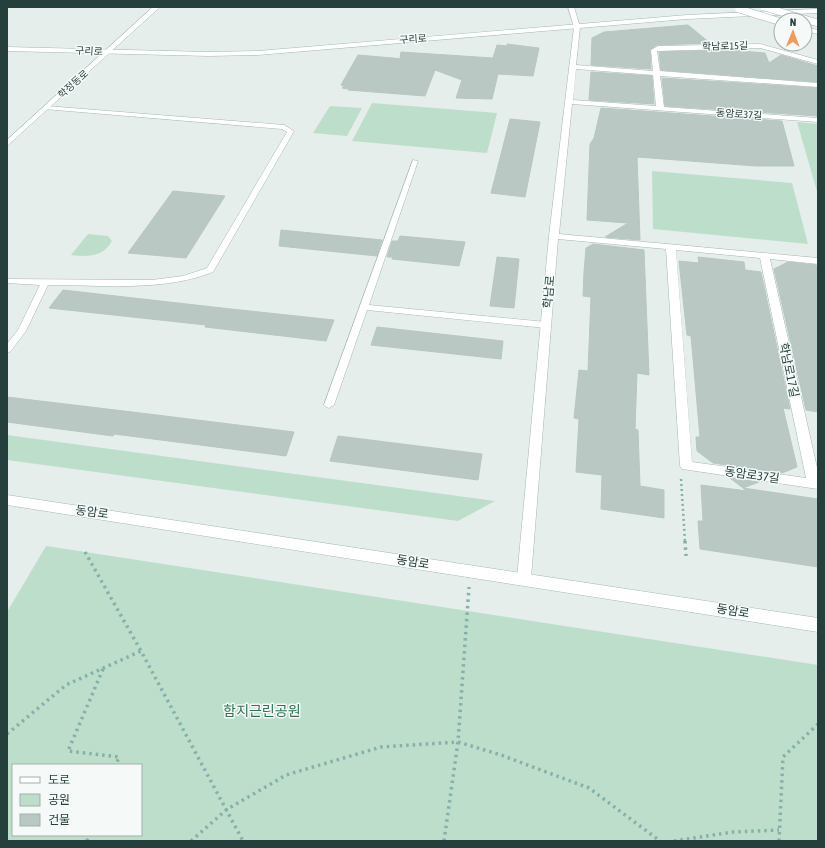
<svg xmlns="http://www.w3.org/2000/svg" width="825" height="848" viewBox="0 0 825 848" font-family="'Asap Condensed','Noto Sans KR',sans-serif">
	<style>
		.green { fill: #bedecc; fill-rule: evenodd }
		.building { fill: #bac8c4; stroke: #b7c7c3 }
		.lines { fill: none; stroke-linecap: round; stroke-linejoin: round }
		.lane-casing { stroke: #a7b6b3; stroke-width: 1 }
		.street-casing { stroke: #a7b6b3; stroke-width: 1 }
		.secondary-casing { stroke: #a3b9b5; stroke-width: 1 }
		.path-far1 { stroke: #86b0aa; stroke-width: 2.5; stroke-dasharray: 2 3; stroke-linecap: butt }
		.path { stroke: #86b0aa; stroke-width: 3.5; stroke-dasharray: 2.5 4; stroke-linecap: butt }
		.lane { fill: #fff; fill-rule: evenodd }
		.street { fill: #fff; fill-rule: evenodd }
		.secondary { fill: #fff; fill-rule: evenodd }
		.secondary-bridge-casing { stroke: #a3b9b5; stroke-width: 8; stroke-linecap: butt }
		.secondary-bridge { stroke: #fff; stroke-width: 7 }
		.labels { text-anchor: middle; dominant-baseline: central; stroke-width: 3; stroke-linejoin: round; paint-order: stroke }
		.far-street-label { font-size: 10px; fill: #243f3c; stroke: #f5faf8 }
		.street-label { font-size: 12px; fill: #243f3c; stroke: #f5faf8 }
		.near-park-label { font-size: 14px; fill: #2f7555; stroke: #f5faf8 }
	</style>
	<rect width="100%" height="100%" fill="#e5eeeb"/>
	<!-- green -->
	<path class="green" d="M372 103 497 113 487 153 352 141Z
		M330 106 362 108 347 136 313 133Z
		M797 122 818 124V195Z
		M652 171 792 183 808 244 653 229Z
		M88 234 108 236 112 241C103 257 88 257 71 255Z
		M7 435 495 501 458 521 7 460Z
		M46 546 818 665V841H7V612ZM13 765H141V835H13Z"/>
	<!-- building -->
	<path class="building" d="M688 25 710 43 657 45 650 50 651 69 591 65 592 38 604 32Z
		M507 44 539 48 533 76 498 74 492 99 456 98 462 80 435 70 425 96 348 90 349 89 342 88 344 86 341 85 358 55 404 59 400 57 401 52 493 58 497 45 507 46Z
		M730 50 765 53 769 63 781 55 818 66V82L661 70 659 52Z
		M591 72 652 76 654 104 589 100Z
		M662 78 818 88V116L665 106Z
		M601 108 782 121 794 166H756L637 157 640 240 605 237 628 223 587 220 590 144 594 138Z
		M510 119 540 122 525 197 491 193Z
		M173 191 225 196 186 258 128 253Z
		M281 230 382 240 377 256 279 246Z
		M400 236 465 242 459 266 392 259 393 257H387L392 241H398Z
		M593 244 644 250 649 375 637 373 635 429 638 430 640 486 664 490V518L601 509 602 475 576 472 579 419 574 418 579 370 588 371 591 297 583 296 584 272 586 248Z
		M497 257 519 259 514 308 490 306Z
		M698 257 744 262 745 270 761 272 790 409 783 408 797 467 782 473 713 463 697 451 696 437H700L691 336 687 335 679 261 699 263Z
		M788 262 816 265 818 272V412L806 410 774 269Z
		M63 290 222 308 334 320 326 341 205 327 206 325 49 308Z
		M377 327 503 341 501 359 371 345Z
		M7 397 157 415 294 432 286 456 114 434 113 436 7 422Z
		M338 436 482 454 478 480 330 461Z
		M730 478 759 482 743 488Z
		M701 485 747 491 743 488 818 499V567L700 549 698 521H703Z"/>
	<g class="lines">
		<!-- lane casing -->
		<g class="lane-casing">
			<path id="lane" d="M46 106 284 125 294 131 213 272C162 292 102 285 48 285L26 331 10 352 7 353V344L18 330 40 285 7 283V279L152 280 183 276 207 268 287 132 282 129 44 109 43 108Z
				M413 160 418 161 369 305 546 322 550 325 546 328 367 310 334 405 329 408 326 407 324 405Z"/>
		</g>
		<!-- street casing -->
		<g class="street-casing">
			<path id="street" d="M153 7H160L7 146V140Z
				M568 7H574L580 27 576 65 653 71 651 50 658 46 760 44 818 60V64L760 48 657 51 660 71 818 83V87L660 76 664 107 818 118V122L572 104 559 234 818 258V264L770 259 818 472V489L682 469 680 466 666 249 558 239 531 578 529 582 524 584 519 582 517 578 549 236 574 27ZM576 69 653 75 656 106 573 100ZM676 250 760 258 806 478 692 462Z"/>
		</g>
		<!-- secondary casing -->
		<g class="secondary-casing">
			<path id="secondary" d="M818 9V13L687 19 258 55 209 56 7 51V47L209 52 258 51 687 15Z
				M805 27 818 30V34L805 31Z
				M7 495 818 618V632L7 505Z"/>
		</g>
		<!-- path-far1 -->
		<path class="path-far1" d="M681 479 685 542"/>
		<!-- path -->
		<path class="path" d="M685 541 686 556
			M85 552 141 651
			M103 669 68 751 119 757 116 765
			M7 734 66 685 141 651 243 841
			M87 841 89 835
			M191 841 226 810 286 775 381 747 458 742 501 755 589 788 660 841
			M444 841 458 742 469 587
			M674 841 733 832 779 830
			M779 841 783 757 818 724"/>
		<!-- lane -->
		<use href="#lane" class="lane"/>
		<!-- street -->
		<use href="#street" class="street"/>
		<!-- secondary -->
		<use href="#secondary" class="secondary"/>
		<!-- secondary-bridge casing -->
		<g class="secondary-bridge-casing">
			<path id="secondary-bridge" d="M764 7 818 23
				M739 9 781 22"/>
		</g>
		<!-- secondary-bridge -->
		<use href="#secondary-bridge" class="secondary-bridge"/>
	</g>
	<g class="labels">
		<!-- far-street labels -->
		<g class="far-street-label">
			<text transform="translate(413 39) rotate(-4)">구리로</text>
			<text transform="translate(725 46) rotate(-1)">학남로15길</text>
			<text transform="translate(89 51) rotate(3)">구리로</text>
			<text transform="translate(73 84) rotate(-42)">학정동로</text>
			<text transform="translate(739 114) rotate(4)">동암로37길</text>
		</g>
		<!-- street labels -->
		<g class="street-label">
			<text transform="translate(549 292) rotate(-85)">학남로</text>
			<text transform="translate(789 370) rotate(78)">학남로17길</text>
			<text transform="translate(752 475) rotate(8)">동암로37길</text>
			<text transform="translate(92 512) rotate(8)">동암로</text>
			<text transform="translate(413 562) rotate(9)">동암로</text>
			<text transform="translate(733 611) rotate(9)">동암로</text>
		</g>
		<!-- near-park labels -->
		<g class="near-park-label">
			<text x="262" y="711">함지근린공원</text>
		</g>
	</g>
	<!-- border -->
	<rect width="825" height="848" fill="none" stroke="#243f3c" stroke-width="16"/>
	<!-- legend -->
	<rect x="12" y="764" width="130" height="72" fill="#f5faf8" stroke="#a1afad"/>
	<rect x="20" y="777" width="20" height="6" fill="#ffffff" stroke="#a1afad"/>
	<text x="48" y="784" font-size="12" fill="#243f3c">도로</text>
	<rect x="20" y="794" width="20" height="12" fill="#bedecc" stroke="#a1afad"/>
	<text x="48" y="804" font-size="12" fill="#243f3c">공원</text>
	<rect x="20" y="814" width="20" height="12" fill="#bac8c4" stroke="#a1afad"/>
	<text x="48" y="824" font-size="12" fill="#243f3c">건물</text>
	<!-- north arrow -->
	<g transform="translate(793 32) rotate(1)"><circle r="19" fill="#f5faf8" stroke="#a1afad"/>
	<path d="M0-3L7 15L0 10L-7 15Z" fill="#ee9b62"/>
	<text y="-6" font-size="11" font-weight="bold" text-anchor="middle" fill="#243f3c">N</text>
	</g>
</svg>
